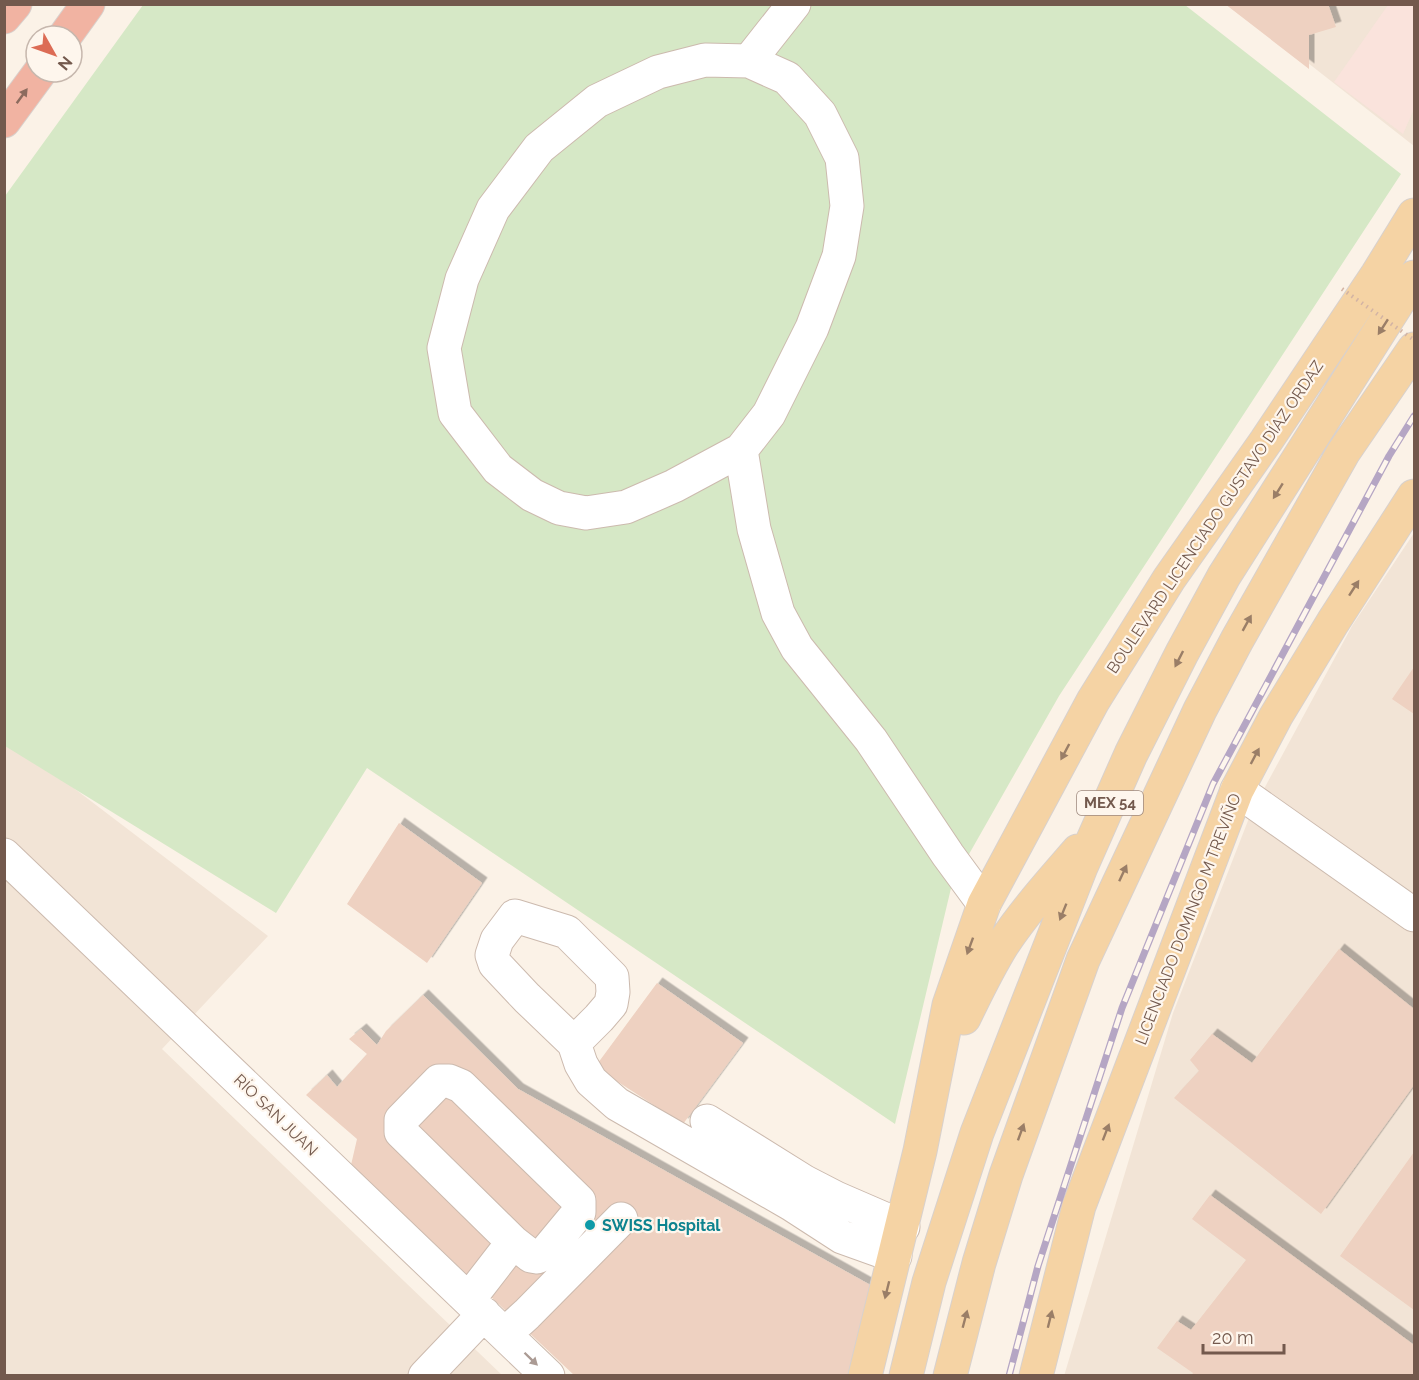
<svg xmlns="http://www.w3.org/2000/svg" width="1419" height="1380" viewBox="0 0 1419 1380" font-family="Raleway,sans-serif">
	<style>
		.residential { fill: #f2e4d6 }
		.commercial { fill: #fae3dc }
		.green { fill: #d6e8c6 }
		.building { fill: #eed1c1; filter: url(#shadow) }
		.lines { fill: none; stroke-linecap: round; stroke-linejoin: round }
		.minor-casing { stroke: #ccbaae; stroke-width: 35 }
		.major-casing { stroke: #d8d1cd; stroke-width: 35 }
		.highway-casing { stroke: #d8d1cd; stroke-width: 35 }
		.minor { stroke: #fff; stroke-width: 33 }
		.major { stroke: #f5d3a4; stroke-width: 33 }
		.highway { stroke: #f1b3a2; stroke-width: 33 }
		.rail-casing { stroke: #b5a6c4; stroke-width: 7 }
		.rail { stroke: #fef6ed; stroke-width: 4.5; stroke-dasharray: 14; stroke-linecap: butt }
		.path-bridge { stroke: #d3b4a4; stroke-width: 4; stroke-dasharray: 1.5 4.5; stroke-linecap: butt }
		.oneway { fill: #8c6b5e }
		.oneway2 { fill: #9a7e67 }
		.oneway3 { fill: #ab9b94 }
		.culture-dot { fill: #0f9aa8; stroke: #fef6ed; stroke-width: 2 }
		.labels { text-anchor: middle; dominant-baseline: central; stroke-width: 4.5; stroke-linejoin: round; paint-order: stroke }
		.shield { fill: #fef6ed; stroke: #9d887d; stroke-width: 1.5 }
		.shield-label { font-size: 15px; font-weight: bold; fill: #73594d }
		.street-label { font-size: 16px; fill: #73594d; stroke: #fef6ed }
		.culture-label { font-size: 16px; font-weight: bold; fill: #0d838f; stroke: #fef6ed; text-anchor: start }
	</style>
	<defs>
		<filter id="shadow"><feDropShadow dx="5.5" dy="-5.5" stdDeviation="0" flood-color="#0004"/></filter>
	</defs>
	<rect width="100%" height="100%" fill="#fbf2e7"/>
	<!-- residential -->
	<path class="residential" d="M1234 5H1414V146Z
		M1414 533V1375L1064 1376 1173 1013 1251 813 1352 626Z
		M4 735 268 936 162 1049 502 1375H5Z"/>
	<!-- commercial -->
	<path class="commercial" d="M1388 5H1414V109L1403 134 1334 82Z"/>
	<!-- green -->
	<path class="green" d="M143 5H1185L1401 174 1059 696 952 884 895 1124 367 768 276 913 5 746V196Z"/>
	<!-- building -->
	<path class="building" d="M1225 4H1328L1336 27 1309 35V69Z
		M1414 667V714L1392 699Z
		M399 823 482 883 427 963 347 904Z
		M1339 949 1414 1009V1085L1321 1214 1174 1098 1199 1071 1190 1060 1212 1034 1252 1063Z
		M657 983 743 1043 683 1124 595 1067Z
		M423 995 518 1089 872 1286 854 1376H575L351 1165 357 1139 306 1095 327 1075 337 1087 367 1054 349 1039 361 1029 377 1045 386 1031Z
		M1414 1152V1310L1340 1256Z
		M1210 1195 1414 1345V1376H1191L1193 1373 1157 1348 1177 1321 1191 1330 1246 1260 1192 1219Z"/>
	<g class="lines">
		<!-- minor casing -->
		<g class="minor-casing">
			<path id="minor" d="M749 61 794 4
				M741 450 674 486 626 507 586 513 559 508 532 495 498 469 455 413 444 348 462 279 493 209 539 148 597 101 658 72 705 60 749 61 787 78 820 114 842 158 847 206 839 256 812 328 769 414 741 450 754 529 778 613 797 648 871 740 948 855 984 904
				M1237 790 1414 915
				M4 855 548 1376
				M574 1043 599 1018 611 1004 613 992 612 977 567 932 515 916 497 940 492 955 495 964 527 998 574 1043 581 1064 591 1081 617 1104 791 1204 842 1237 895 1256
				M707 1121 805 1182 836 1198 903 1227
				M469 1299 513 1242 531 1256 537 1257 545 1253 579 1212V1201L461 1086 449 1081H439L401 1120V1132L513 1242
				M505 1334 527 1314 621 1219
				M425 1376 484 1314"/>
		</g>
		<!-- major casing -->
		<g class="major-casing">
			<path id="major" d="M964 1018C976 993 988 968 1003 944 1025 911 1052 881 1078 851
				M865 1376 920 1151 949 1005 984 904 1093 701 1169 579 1266 441 1377 275 1414 215
				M906 1376 929 1282 977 1133 1081 867 1131 754 1182 653 1224 576 1414 277
				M950 1376 979 1263 1006 1175 1083 960 1200 710 1237 640 1343 453 1414 349
				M1036 1376 1079 1206 1237 790 1276 716 1333 622 1414 496"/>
		</g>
		<!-- highway casing -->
		<g class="highway-casing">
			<path id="highway" d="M4 17 15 4
				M65 36 88 4
				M4 121 40 72"/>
		</g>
		<!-- minor -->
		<use href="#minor" class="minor"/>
		<!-- major -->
		<use href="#major" class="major"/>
		<!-- highway -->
		<use href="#highway" class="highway"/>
		<!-- rail casing -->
		<g class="rail-casing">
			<path id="rail" d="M1009 1376 1038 1266 1122 1008 1213 784 1389 456 1414 416"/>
		</g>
		<!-- rail -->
		<use href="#rail" class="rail"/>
		<!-- path-bridge -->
		<path class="path-bridge" d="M1342 289 1414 340"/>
	</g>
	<!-- one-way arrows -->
	<defs><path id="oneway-solid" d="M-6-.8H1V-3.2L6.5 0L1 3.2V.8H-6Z" transform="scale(1.5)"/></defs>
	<use class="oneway" href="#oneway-solid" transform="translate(22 96) rotate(-54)"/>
	<g class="oneway2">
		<use href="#oneway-solid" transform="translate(1383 327) rotate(123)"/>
		<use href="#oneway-solid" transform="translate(1278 491) rotate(122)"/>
		<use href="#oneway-solid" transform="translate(1354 588) rotate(-57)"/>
		<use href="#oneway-solid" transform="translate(1247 623) rotate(-61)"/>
		<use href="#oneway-solid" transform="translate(1179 659) rotate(117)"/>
		<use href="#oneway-solid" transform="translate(1065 752) rotate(118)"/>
		<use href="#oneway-solid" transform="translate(1255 756) rotate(-62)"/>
		<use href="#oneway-solid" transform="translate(1123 873) rotate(-65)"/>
		<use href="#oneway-solid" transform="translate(1063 912) rotate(112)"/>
		<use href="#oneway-solid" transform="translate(970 946) rotate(110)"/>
		<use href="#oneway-solid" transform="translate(1021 1132) rotate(-70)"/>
		<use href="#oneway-solid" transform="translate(1106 1132) rotate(-69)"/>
		<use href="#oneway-solid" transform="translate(887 1290) rotate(104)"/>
		<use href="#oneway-solid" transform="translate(965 1319) rotate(-75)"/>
		<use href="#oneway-solid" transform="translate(1050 1319) rotate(-76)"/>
	</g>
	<use class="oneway3" href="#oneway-solid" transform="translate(531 1359) rotate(44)"/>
	<!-- markers -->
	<circle class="culture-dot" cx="590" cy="1225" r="6"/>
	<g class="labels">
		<!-- shield labels -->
		<rect class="shield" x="1077" y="791" width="66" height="24" rx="4.5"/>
		<g class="shield-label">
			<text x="1110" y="803">MEX 54</text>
		</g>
		<!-- street labels -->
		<g class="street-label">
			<text transform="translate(1215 517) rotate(-56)">BOULEVARD LICENCIADO GUSTAVO DÍAZ ORDAZ</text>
			<text transform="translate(1188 919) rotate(-69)">LICENCIADO DOMINGO M TREVIÑO</text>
			<text transform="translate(276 1115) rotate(44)">RÍO SAN JUAN</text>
		</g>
		<!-- culture labels -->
		<g class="culture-label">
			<text x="602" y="1225">SWISS Hospital</text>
		</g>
	</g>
	<!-- border -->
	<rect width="1419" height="1380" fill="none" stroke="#73594d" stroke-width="12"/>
	<!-- north arrow -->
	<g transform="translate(54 54) rotate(130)"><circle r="28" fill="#fef6ed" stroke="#c6b7ad" stroke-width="1.5"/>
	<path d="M0-4.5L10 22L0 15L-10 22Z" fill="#dc6c55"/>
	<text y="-9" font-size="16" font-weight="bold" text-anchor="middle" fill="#73594d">N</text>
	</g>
	<!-- scale -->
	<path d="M1203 1344v9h81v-9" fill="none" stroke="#73594d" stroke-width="3"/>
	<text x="1212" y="1344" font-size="18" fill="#73594d" stroke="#fef6ed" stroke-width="4.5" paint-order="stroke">20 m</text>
</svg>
